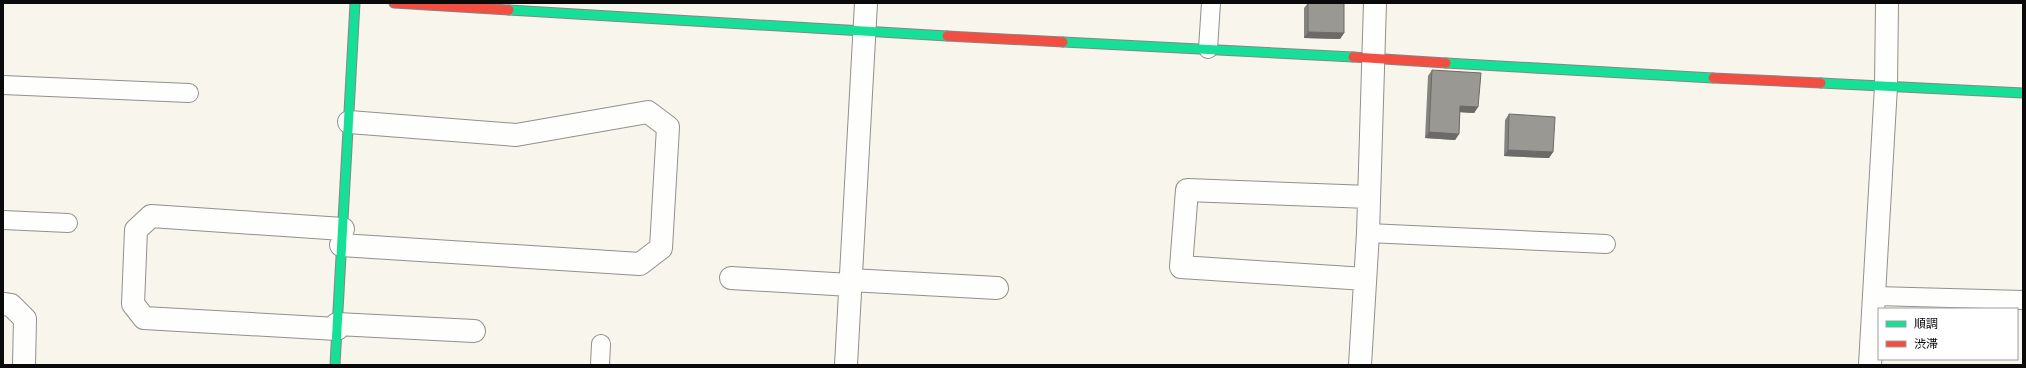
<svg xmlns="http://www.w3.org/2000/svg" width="2026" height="368" viewBox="0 0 2026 368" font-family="Lora,'Noto Sans JP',serif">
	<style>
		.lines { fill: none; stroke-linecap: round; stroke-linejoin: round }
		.lane-casing { stroke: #91908c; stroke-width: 20 }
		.street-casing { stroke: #91908c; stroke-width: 24 }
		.fast-casing { stroke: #888683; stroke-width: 11 }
		.jam-casing { stroke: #888683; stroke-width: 11 }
		.lane { stroke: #fefefc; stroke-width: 18 }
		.street { stroke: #fefefc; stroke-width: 22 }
		.fast { stroke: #16e098; stroke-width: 9 }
		.jam { stroke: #f24e42; stroke-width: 9 }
		.wall { fill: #84837e }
		.shaded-wall { fill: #6c6a67 }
		.building { fill: #9a9893; stroke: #6c6a67 }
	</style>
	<rect width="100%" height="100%" fill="#f8f5ed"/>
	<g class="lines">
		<!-- lane casing -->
		<g class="lane-casing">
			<path id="lane" d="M1208 49 1211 3
				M3 85 189 93
				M3 220 68 223
				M1368 233 1606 244
				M1875 296 2023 300
				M600 365 601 344"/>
		</g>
		<!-- street casing -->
		<g class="street-casing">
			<path id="street" d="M341 245 640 264 661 248 668 127 648 112 516 135 349 122
				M731 278 850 285
				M1365 279 1181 267 1187 190 1369 197
				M850 280 997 288
				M3 304 11 305 25 319 24 365
				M337 324 474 331
				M337 329 144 318 133 304 136 230 151 216 343 229
				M846 365 866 3
				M1360 365 1368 233 1375 3
				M1870 365 1886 86 1887 3"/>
		</g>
		<!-- fast casing -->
		<g class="fast-casing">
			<path id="fast" d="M509 10 947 36
				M1063 42 1353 57
				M1446 63 1713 78
				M1821 83 2023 93
				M335 365 355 3"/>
		</g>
		<!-- jam casing -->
		<g class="jam-casing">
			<path id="jam" d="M394 3 509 10
				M947 36 1063 42
				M1353 57 1446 63
				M1713 78 1821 83"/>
		</g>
		<!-- lane -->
		<use href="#lane" class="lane"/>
		<!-- street -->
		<use href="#street" class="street"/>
		<!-- fast -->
		<use href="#fast" class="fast"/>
		<!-- jam -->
		<use href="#jam" class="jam"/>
	</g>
	<!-- wall -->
	<path class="wall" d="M1308 3H1344V33L1340 39 1304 38V8Z
		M1432 70 1478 107 1474 113 1460 112 1459 134 1455 140 1425 138 1428 76Z
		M1509 114 1553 152 1549 158 1504 156 1505 120Z"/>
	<!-- shaded-wall -->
	<path class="shaded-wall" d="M1308 32 1344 33 1340 39 1304 38Z
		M1460 106 1478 107 1474 113 1456 112Z
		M1429 132 1459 134 1455 140 1425 138Z
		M1508 150 1553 152 1549 158 1504 156Z"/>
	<!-- building -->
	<path class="building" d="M1308 3H1344V33L1308 32Z
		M1432 70 1481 73 1478 107 1460 106 1459 134 1429 132Z
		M1509 114 1555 117 1553 152 1508 150Z"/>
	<!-- border -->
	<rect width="2026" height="368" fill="none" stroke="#0a0a0a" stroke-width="8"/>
	<!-- legend -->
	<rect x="1878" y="308" width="140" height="52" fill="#ffffff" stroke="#9d9d9d"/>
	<rect x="1886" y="321" width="20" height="6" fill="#16e098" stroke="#9d9d9d"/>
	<text x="1914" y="328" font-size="12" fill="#0a0a0a">順調</text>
	<rect x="1886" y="341" width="20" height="6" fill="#f24e42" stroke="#9d9d9d"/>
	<text x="1914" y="348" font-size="12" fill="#0a0a0a">渋滞</text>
</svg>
